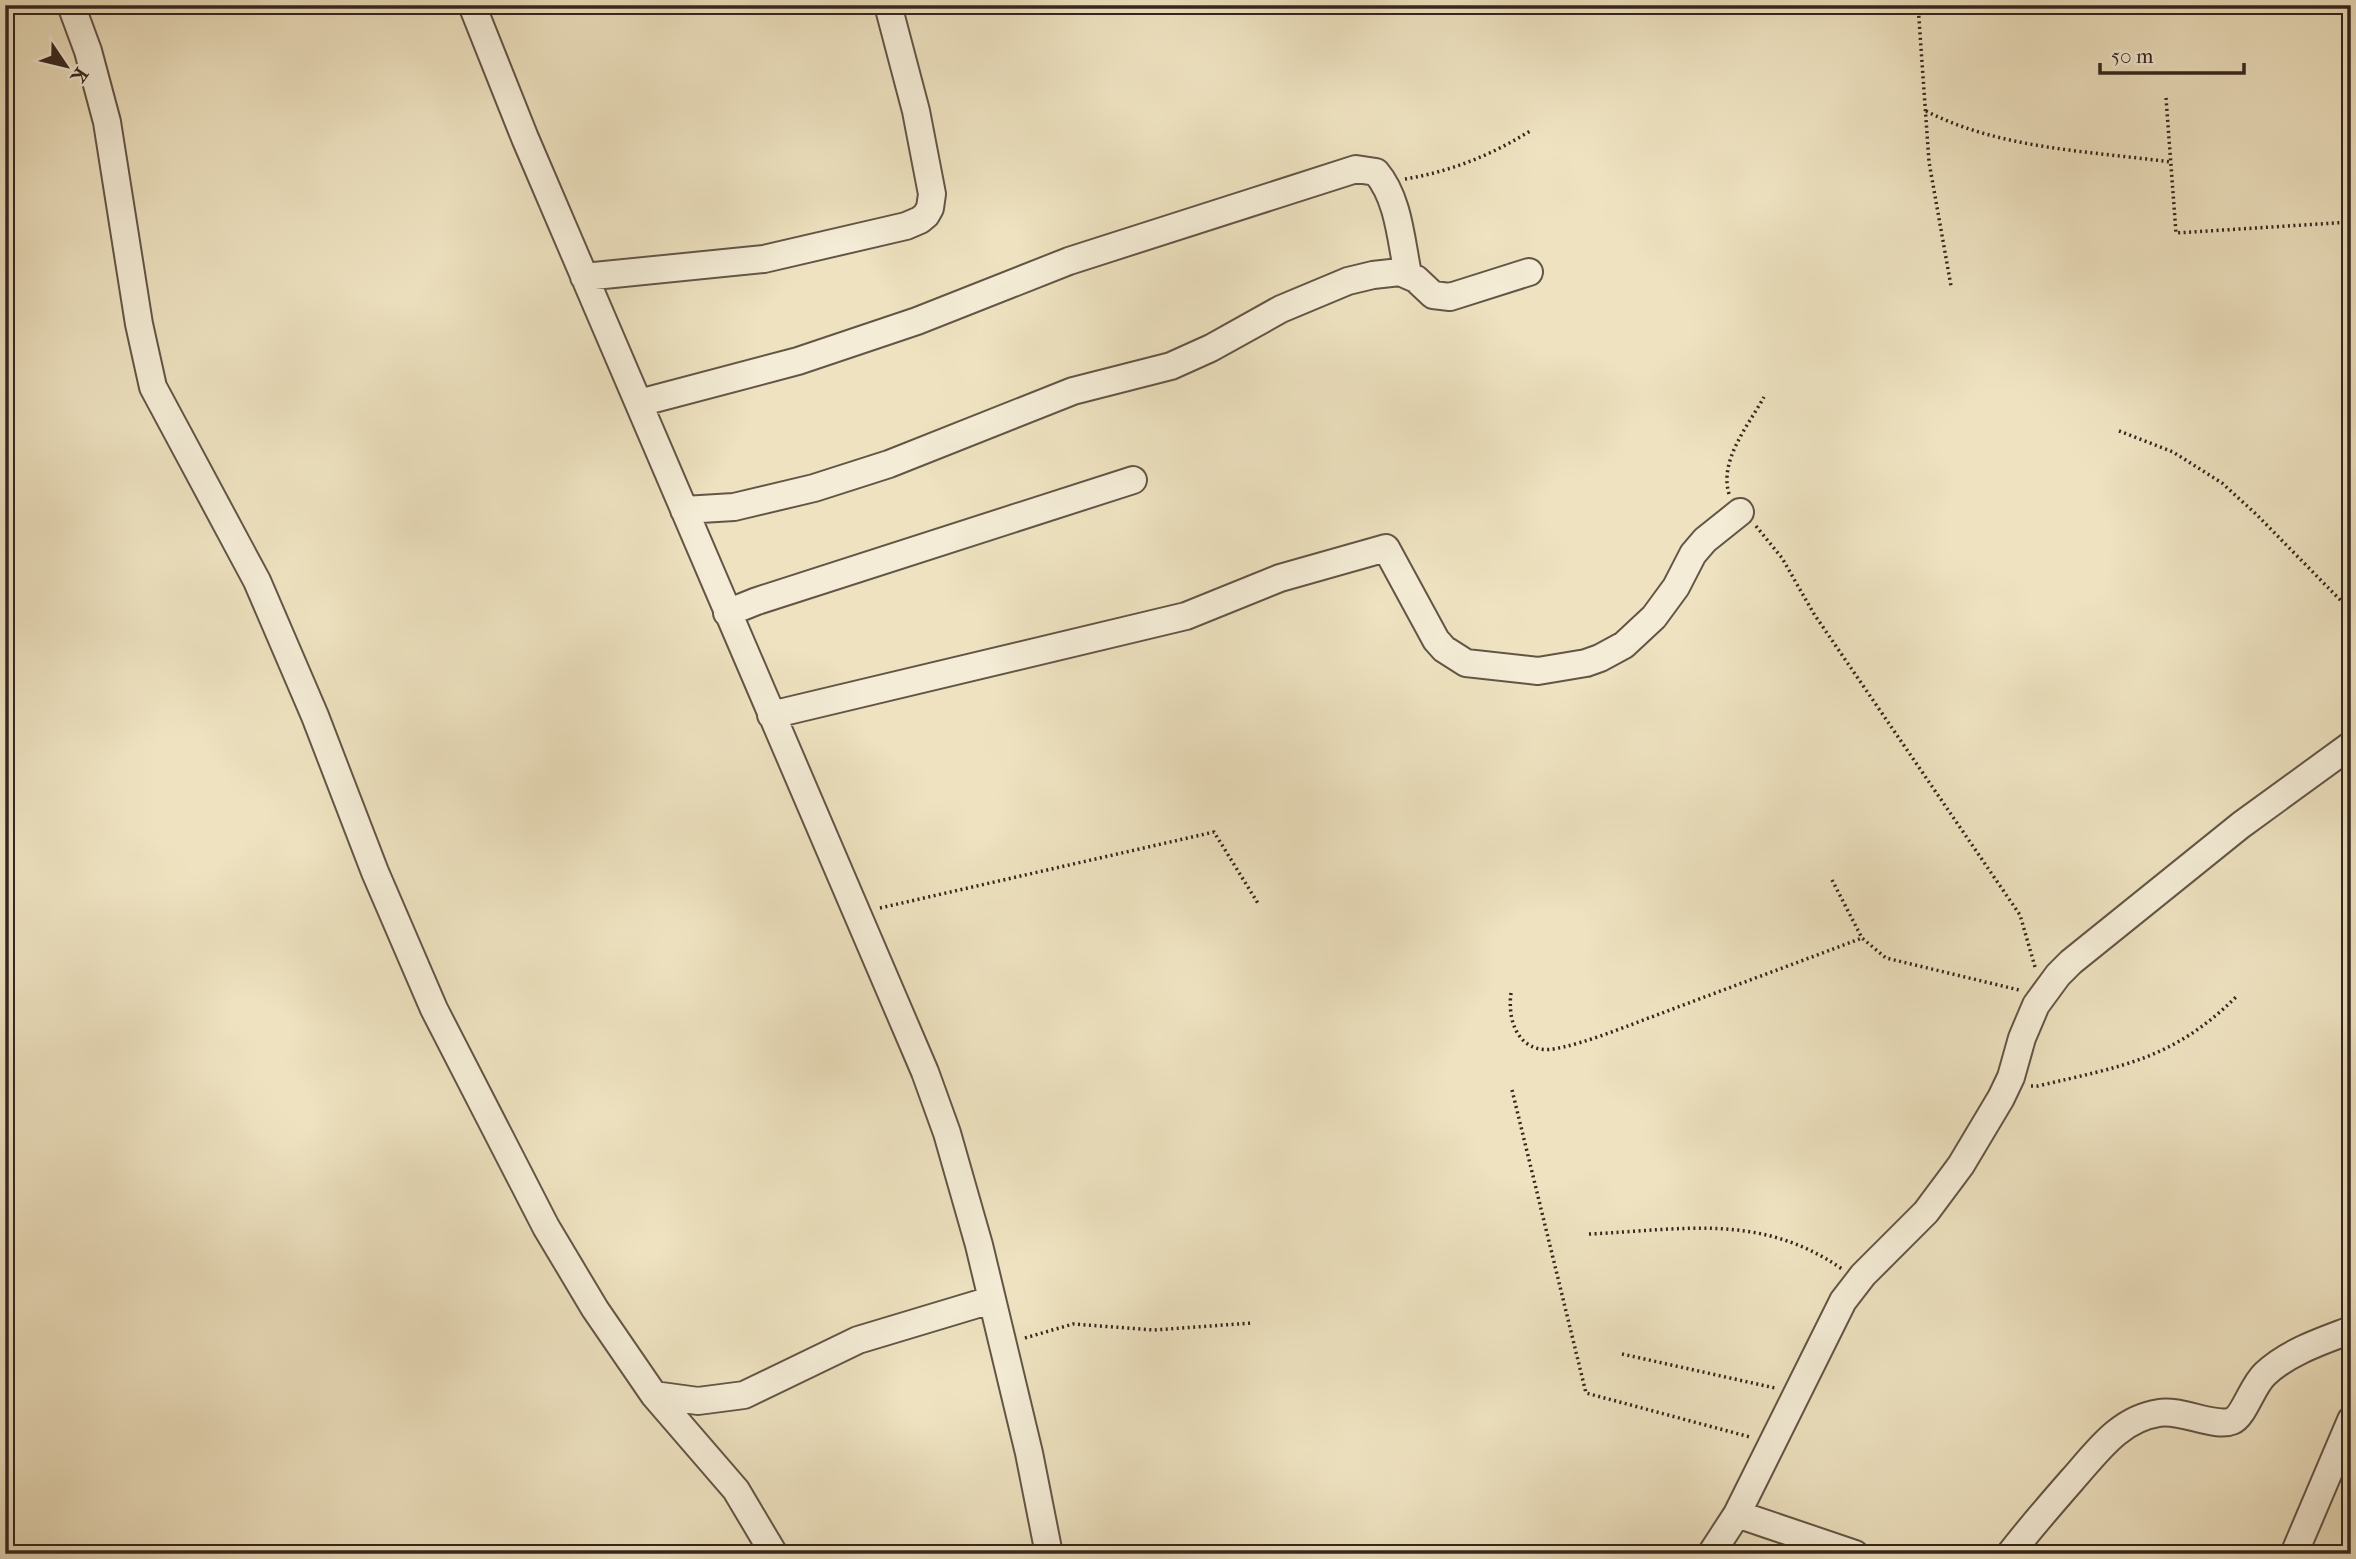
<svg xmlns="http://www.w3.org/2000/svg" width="2356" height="1559" viewBox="0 0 2356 1559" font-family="'IM FELL French Canon',serif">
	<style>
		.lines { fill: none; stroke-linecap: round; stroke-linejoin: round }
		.minor-casing { stroke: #635546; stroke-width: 30 }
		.path { stroke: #35261e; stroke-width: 3.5; stroke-dasharray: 2 3.5; stroke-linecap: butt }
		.minor { stroke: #f4ecd6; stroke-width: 26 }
	</style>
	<rect width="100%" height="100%" fill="#eee2c0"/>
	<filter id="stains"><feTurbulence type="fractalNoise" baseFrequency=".00286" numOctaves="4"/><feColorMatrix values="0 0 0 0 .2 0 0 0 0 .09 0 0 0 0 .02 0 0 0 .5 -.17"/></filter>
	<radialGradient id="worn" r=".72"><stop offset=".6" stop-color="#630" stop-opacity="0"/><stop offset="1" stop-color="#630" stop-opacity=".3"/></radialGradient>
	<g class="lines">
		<!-- minor casing -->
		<g class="minor-casing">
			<path id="minor" d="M71 5 88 51 107 122 139 324 153 387 257 581 315 716 375 872 434 1009 546 1227 595 1309 654 1395 736 1490 774 1554
				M472 5 525 138 925 1072 947 1133 979 1245 1029 1453 1049 1554
				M584 277 764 259 906 226 920 220 926 215 930 208 932 194 916 111 888 5
				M639 403 798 361 917 321 1069 261 1356 169 1376 172C1399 199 1401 241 1408 274
				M684 510 734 507 814 488 889 464 1073 391 1171 366 1211 348 1281 309 1348 281 1373 275 1400 272 1416 279 1433 295 1450 297 1529 272
				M727 613 757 601 1133 480
				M771 715 1186 616 1280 578 1386 548 1436 640 1444 649 1466 663 1538 671 1586 663 1600 658 1624 645 1654 617 1676 587 1693 554 1705 540 1740 512
				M654 1395 698 1401 744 1395 858 1340 991 1300
				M1737 1514 1855 1554
				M1711 1554 1737 1514 1843 1301 1863 1275 1926 1212 1961 1165 2001 1098 2011 1077 2022 1038 2036 1005 2058 975 2071 962 2241 825 2351 745
				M2010 1554C2030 1528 2051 1504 2072 1480 2097 1452 2119 1419 2159 1413 2181 1409 2215 1428 2232 1421 2244 1416 2252 1386 2265 1374 2288 1352 2322 1341 2351 1330
				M2294 1554 2351 1420"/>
		</g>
		<!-- path -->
		<path class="path" d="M1918 5 1929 162 1951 286
			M2166 98 2176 233 2351 222
			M1926 111C2000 149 2088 151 2171 162
			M1405 179C1449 172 1492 155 1530 131
			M2119 431 2173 452 2222 483 2257 515 2351 611
			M1729 494C1719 460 1748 426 1764 397
			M1756 526 1782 558 1814 614 2020 915 2035 967
			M1832 880 1862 938 1886 958 2019 990
			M880 908 1214 832 1259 905
			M1511 993C1508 1015 1514 1044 1540 1049 1561 1054 1634 1023 1657 1015 1725 989 1794 964 1862 938
			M2031 1086H2038C2122 1066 2172 1060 2236 997
			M1512 1090 1586 1393 1750 1437
			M1589 1234C1682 1230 1760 1212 1842 1269
			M1025 1338 1073 1324 1154 1330 1252 1323
			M1622 1354 1775 1388"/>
		<!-- minor -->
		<use href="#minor" class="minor"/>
	</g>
	<!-- margin -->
	<rect width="2356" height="1559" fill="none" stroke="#eee2c0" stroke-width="28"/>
	<rect x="7" y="7" width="2342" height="1545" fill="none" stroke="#35261e" stroke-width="3.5"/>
	<rect x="14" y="14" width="2328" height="1531" fill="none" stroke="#35261e" stroke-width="2"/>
	<!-- north arrow -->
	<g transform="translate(66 66) rotate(125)" stroke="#f4ecd6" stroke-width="5" paint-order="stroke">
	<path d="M0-5L12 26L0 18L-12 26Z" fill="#35261e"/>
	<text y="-10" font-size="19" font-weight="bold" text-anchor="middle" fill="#35261e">K</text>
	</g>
	<!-- scale -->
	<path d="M2100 63v10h144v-10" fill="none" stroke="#35261e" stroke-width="3.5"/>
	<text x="2111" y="63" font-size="21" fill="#35261e" stroke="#f4ecd6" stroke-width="5" paint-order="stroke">50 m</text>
	<rect width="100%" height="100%" filter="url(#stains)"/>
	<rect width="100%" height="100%" fill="url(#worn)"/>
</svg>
